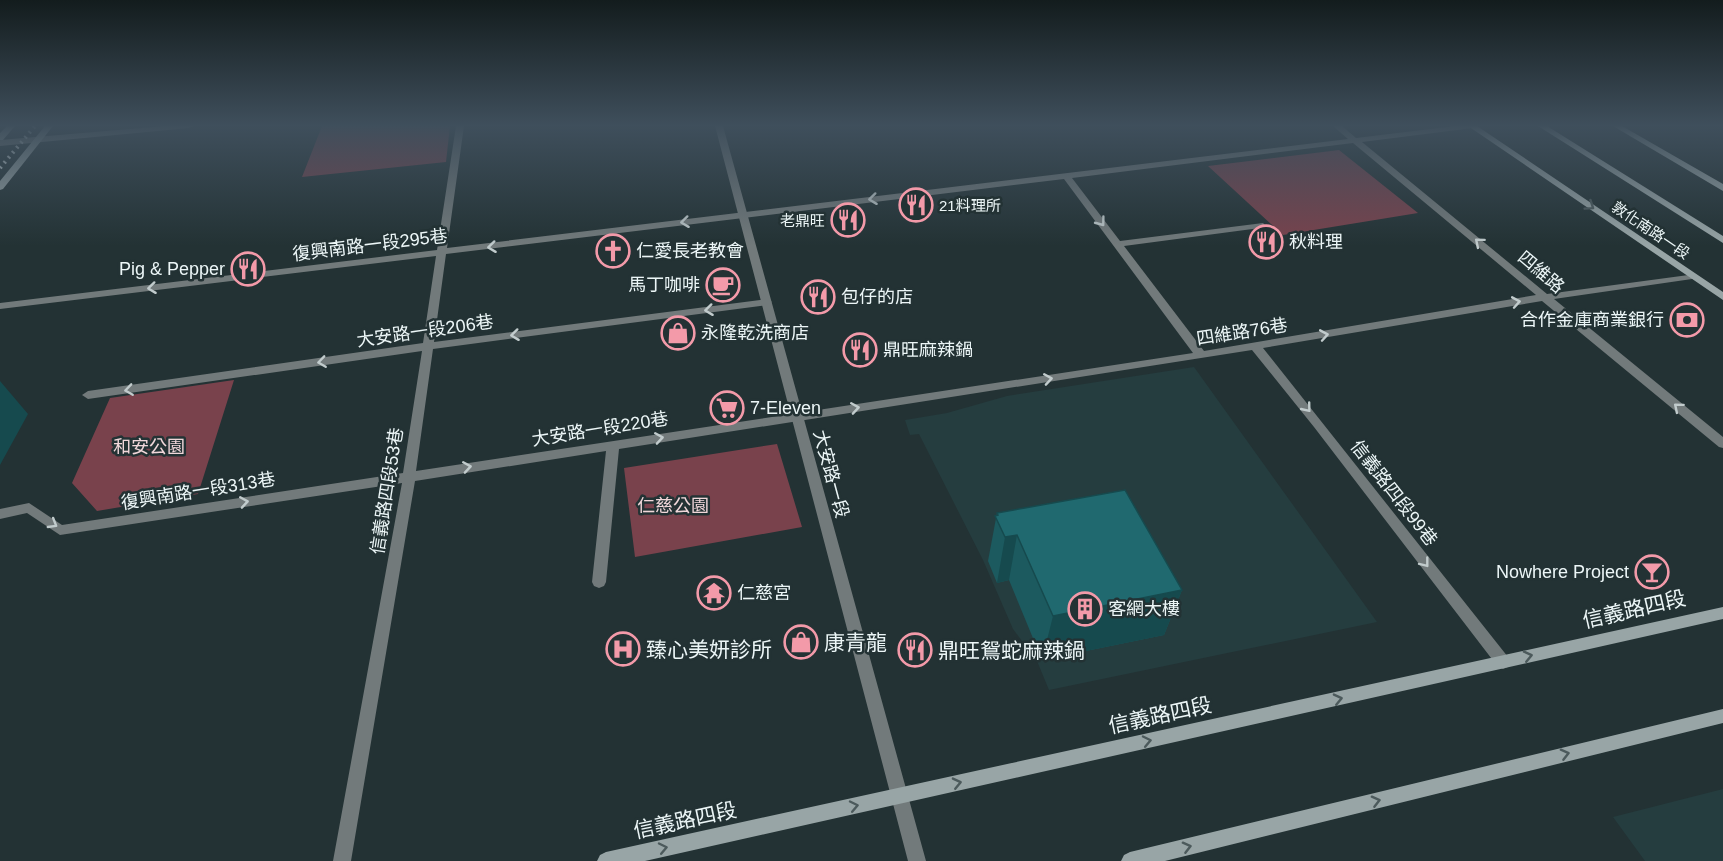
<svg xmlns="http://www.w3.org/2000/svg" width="1723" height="861" viewBox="0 0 1723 861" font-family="Helvetica,'Noto Sans TC',sans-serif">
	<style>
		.built { fill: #253d3f }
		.green { fill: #79424c }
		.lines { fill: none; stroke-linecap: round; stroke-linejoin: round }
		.minor { fill: #727a7b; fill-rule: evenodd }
		.tertiary { fill: #727a7b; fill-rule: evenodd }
		.secondary { fill: #98a5a6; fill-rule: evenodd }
		.rail { stroke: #d1dbdc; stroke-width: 4; stroke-dasharray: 2 4.5; stroke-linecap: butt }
		.wall { fill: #1c5a5f }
		.shaded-wall { fill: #164a4e }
		.building { fill: #20696f; stroke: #164a4e; stroke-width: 1.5 }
		.oneway { stroke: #c1cbcc }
		.oneway2 { stroke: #4c5a5c }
		.labels { text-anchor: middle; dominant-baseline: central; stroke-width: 5; stroke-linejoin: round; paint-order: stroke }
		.far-poi-label { font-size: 15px; fill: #ecf6f7; stroke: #233234; text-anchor: start }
		.far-street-label { font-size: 15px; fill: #ecf6f7; stroke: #233234 }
		.poi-label { font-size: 18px; fill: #ecf6f7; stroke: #233234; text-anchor: start }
		.street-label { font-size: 18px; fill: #ecf6f7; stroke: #233234 }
		.park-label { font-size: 18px; fill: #f1d7da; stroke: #233234 }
		.near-street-label { font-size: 21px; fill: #ecf6f7; stroke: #233234 }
		.near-poi-label { font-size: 21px; fill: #ecf6f7; stroke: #233234; text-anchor: start }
	</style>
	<rect width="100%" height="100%" fill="#233234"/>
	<!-- built -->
	<path class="built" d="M1194 367 1377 622 1049 690 1037 661 1013 629 983 560 919 434 910 435 905 420 947 413 1007 396Z
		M1723 789V861H1645L1613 817Z"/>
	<!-- green -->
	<path class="green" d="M322 126H450L446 162 302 177Z
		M1339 150 1418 213 1283 235 1208 166Z
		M234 380 198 494 97 511 72 483 110 398Z
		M777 444 802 527 635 557 624 468Z"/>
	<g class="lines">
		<!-- minor -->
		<path class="minor" d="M456 126H464L447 248 1348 139 1333 126H1342L1356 138 1455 126H1477L1473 128 1362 142 1547 294 1696 274V278L1692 279 1554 299 1723 437V448L1719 447 1542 301 1263 348 1508 657 1510 662 1508 667 1503 669 1498 667 1314 427 1252 350 619 449 606 582 604 586 599 588 594 586 592 582 606 451 415 481 351 861H333L402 483 60 535 27 513 0 519V509L29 503 62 525 403 473 422 351 88 399 82 395 88 391 423 343 436 256 0 309V303L437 250ZM1353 143 1536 295 1204 351 1124 246 1260 228 1265 225 1263 223 1120 241 1072 178ZM1064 179 1193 353 416 471 433 349 767 305 772 302 767 299 434 342 446 254Z"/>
		<!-- tertiary -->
		<path class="tertiary" d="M165 126H193L189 128 0 146V140Z
			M715 126H723L926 861H908Z"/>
		<!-- secondary -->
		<path class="secondary" d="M7 126H15L3 140H0V133Z
			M45 126H53L3 189 0 190V181Z
			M1468 126H1477L1723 292V300Z
			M1538 126H1547L1723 236V243Z
			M1613 126H1622L1723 184V191Z
			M1723 607V619L645 861H597L600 855 606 852Z
			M1723 709V723L1165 861H1121L1124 855 1130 852Z"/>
		<!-- rail -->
		<path class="rail" d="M0 168 35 126"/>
	</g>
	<!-- wall -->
	<path class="wall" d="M997 513 1182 590 1164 635 1042 660 1009 580 997 583 988 561Z"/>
	<!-- shaded-wall -->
	<path class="shaded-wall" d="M0 381 28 414 0 465Z
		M1017 535 1009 580 997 583 1005 537Z
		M1182 590 1164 635 1042 660 1053 616Z"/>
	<!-- building -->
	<path class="building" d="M1125 490 1182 590 1053 616 1017 535 1005 537 995 516 998 515 997 513Z"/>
	<!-- one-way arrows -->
	<defs><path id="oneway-chevron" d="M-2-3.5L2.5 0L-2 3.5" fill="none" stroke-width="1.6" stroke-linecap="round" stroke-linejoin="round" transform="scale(1.5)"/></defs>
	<g class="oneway">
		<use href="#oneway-chevron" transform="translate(873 199) rotate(173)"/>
		<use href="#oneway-chevron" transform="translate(685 222) rotate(173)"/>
		<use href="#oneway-chevron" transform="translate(1101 222) rotate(53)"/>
		<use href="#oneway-chevron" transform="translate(1479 242) rotate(-140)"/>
		<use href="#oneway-chevron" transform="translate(492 247) rotate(173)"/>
		<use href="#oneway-chevron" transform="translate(152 288) rotate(173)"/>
		<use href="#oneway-chevron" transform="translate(1516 302) rotate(-10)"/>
		<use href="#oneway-chevron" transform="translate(709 310) rotate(173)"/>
		<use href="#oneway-chevron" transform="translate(515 335) rotate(173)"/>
		<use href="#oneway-chevron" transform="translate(1324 335) rotate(-10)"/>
		<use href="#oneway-chevron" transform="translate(322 362) rotate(172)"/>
		<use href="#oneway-chevron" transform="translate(1048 379) rotate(-9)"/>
		<use href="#oneway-chevron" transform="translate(129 390) rotate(172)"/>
		<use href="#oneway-chevron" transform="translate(1678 407) rotate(-140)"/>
		<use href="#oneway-chevron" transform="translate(855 408) rotate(-9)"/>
		<use href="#oneway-chevron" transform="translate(1307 408) rotate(51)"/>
		<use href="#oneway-chevron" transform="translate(659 438) rotate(-9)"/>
		<use href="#oneway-chevron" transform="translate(467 467) rotate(-9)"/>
		<use href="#oneway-chevron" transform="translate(244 502) rotate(-9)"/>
		<use href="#oneway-chevron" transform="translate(53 524) rotate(31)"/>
		<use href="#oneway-chevron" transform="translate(1425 563) rotate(52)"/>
	</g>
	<g class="oneway2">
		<use href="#oneway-chevron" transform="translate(1590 206) rotate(34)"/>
		<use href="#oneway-chevron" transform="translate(1528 656) rotate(-13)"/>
		<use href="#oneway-chevron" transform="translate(1338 699) rotate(-13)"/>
		<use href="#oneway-chevron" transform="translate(1147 741) rotate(-12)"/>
		<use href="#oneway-chevron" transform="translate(1565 754) rotate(-14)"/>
		<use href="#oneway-chevron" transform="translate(957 783) rotate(-13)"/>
		<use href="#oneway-chevron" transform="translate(1376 801) rotate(-14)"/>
		<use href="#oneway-chevron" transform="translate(854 806) rotate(-12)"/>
		<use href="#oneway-chevron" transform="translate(1187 847) rotate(-14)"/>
		<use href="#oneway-chevron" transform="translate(663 848) rotate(-12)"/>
	</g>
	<!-- sky -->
	<linearGradient id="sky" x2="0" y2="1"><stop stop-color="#131c1d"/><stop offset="0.51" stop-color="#3f4f5c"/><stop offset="1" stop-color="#3f4f5c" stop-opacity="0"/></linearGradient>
	<rect width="1723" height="246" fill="url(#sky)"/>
	<!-- icons -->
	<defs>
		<g id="restaurant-ring" transform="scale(1.725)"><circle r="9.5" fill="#233234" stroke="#f39aa9" stroke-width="1.5"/><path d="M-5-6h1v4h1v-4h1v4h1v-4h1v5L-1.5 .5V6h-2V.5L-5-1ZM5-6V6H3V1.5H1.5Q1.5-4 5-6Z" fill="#f39aa9"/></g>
		<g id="church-ring" transform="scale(1.725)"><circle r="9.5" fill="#233234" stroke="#f39aa9" stroke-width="1.5"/><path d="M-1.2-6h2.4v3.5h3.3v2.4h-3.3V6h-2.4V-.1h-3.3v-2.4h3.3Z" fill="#f39aa9"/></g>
		<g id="cafe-ring" transform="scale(1.725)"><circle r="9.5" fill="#233234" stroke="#f39aa9" stroke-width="1.5"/><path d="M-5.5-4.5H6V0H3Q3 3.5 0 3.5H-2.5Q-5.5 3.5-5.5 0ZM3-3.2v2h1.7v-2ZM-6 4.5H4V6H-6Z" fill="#f39aa9"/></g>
		<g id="bank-ring" transform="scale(1.725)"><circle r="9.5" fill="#233234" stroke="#f39aa9" stroke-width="1.5"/><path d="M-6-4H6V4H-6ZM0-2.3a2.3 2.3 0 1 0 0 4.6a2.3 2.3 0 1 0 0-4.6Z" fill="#f39aa9"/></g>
		<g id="shop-ring" transform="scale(1.725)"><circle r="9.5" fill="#233234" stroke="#f39aa9" stroke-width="1.5"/><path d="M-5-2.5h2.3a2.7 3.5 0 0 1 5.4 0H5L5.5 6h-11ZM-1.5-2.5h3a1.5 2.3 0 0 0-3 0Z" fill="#f39aa9"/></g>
		<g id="supermarket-ring" transform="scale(1.725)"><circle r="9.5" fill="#233234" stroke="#f39aa9" stroke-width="1.5"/><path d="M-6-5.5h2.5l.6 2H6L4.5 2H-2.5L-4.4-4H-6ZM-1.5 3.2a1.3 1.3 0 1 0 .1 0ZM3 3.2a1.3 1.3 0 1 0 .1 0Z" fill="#f39aa9"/></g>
		<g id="bar-ring" transform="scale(1.725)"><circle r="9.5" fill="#233234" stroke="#f39aa9" stroke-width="1.5"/><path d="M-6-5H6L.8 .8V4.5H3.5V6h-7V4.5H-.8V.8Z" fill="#f39aa9"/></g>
		<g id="temple-ring" transform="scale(1.725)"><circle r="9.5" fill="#233234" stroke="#f39aa9" stroke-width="1.5"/><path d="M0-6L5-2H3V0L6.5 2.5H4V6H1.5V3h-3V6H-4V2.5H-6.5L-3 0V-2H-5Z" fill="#f39aa9"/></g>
		<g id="building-ring" transform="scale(1.725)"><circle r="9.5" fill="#233234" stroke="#f39aa9" stroke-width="1.5"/><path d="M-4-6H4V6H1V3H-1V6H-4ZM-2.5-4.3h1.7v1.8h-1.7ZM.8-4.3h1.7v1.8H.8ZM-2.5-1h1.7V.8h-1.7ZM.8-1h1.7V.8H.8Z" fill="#f39aa9"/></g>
		<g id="hospital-ring" transform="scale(1.725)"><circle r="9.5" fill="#233234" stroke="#f39aa9" stroke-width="1.5"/><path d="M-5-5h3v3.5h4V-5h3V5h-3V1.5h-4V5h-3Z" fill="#f39aa9"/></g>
	</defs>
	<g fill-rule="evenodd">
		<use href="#restaurant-ring" x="916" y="205"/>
		<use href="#restaurant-ring" x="848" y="220"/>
		<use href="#restaurant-ring" x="1266" y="242"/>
		<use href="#church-ring" x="613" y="251"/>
		<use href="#restaurant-ring" x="248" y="269"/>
		<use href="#cafe-ring" x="723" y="285"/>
		<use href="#restaurant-ring" x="818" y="297"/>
		<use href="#bank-ring" x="1687" y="320"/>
		<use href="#shop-ring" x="678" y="333"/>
		<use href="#restaurant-ring" x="860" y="350"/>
		<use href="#supermarket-ring" x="727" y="408"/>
		<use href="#bar-ring" x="1652" y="572"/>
		<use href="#temple-ring" x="714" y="593"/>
		<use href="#building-ring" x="1085" y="609"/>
		<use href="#shop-ring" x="801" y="642"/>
		<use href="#hospital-ring" x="623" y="649"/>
		<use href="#restaurant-ring" x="915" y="650"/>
	</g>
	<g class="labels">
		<!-- far-poi labels -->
		<g class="far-poi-label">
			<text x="939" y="205">21料理所</text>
			<text x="825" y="220" text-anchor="end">老鼎旺</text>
		</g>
		<!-- far-street labels -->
		<g class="far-street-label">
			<text transform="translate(1651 230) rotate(34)">敦化南路一段</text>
		</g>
		<!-- poi labels -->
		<g class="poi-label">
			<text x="1289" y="242">秋料理</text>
			<text x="636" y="251">仁愛長老教會</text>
			<text x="225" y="269" text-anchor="end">Pig &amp; Pepper</text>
			<text x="700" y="285" text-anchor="end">馬丁咖啡</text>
			<text x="841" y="297">包仔的店</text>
			<text x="1664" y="320" text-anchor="end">合作金庫商業銀行</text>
			<text x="701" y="333">永隆乾洗商店</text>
			<text x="883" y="350">鼎旺麻辣鍋</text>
			<text x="750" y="408">7-Eleven</text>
			<text x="1629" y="572" text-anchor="end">Nowhere Project</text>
			<text x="737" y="593">仁慈宮</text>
			<text x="1108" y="609">客網大樓</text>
		</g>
		<!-- street labels -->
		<g class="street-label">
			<text transform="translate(370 245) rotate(-7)">復興南路一段295巷</text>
			<text transform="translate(1541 272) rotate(40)">四維路</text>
			<text transform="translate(425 331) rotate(-8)">大安路一段206巷</text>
			<text transform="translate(1242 332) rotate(-9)">四維路76巷</text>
			<text transform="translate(600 429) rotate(-9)">大安路一段220巷</text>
			<text transform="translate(831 474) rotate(75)">大安路一段</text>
			<text transform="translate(198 491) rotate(-9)">復興南路一段313巷</text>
			<text transform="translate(387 491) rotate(-81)">信義路四段53巷</text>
			<text transform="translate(1394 493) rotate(52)">信義路四段99巷</text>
		</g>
		<!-- park labels -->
		<g class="park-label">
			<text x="149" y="447">和安公園</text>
			<text x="673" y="506">仁慈公園</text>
		</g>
		<!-- near-street labels -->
		<g class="near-street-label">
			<text transform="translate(1634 609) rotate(-13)">信義路四段</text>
			<text transform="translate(1160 715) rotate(-12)">信義路四段</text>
			<text transform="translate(685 820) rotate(-12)">信義路四段</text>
		</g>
		<!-- near-poi labels -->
		<g class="near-poi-label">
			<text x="824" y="642">康青龍</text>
			<text x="646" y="649">臻心美妍診所</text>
			<text x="938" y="650">鼎旺鴛蛇麻辣鍋</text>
		</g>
	</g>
</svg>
